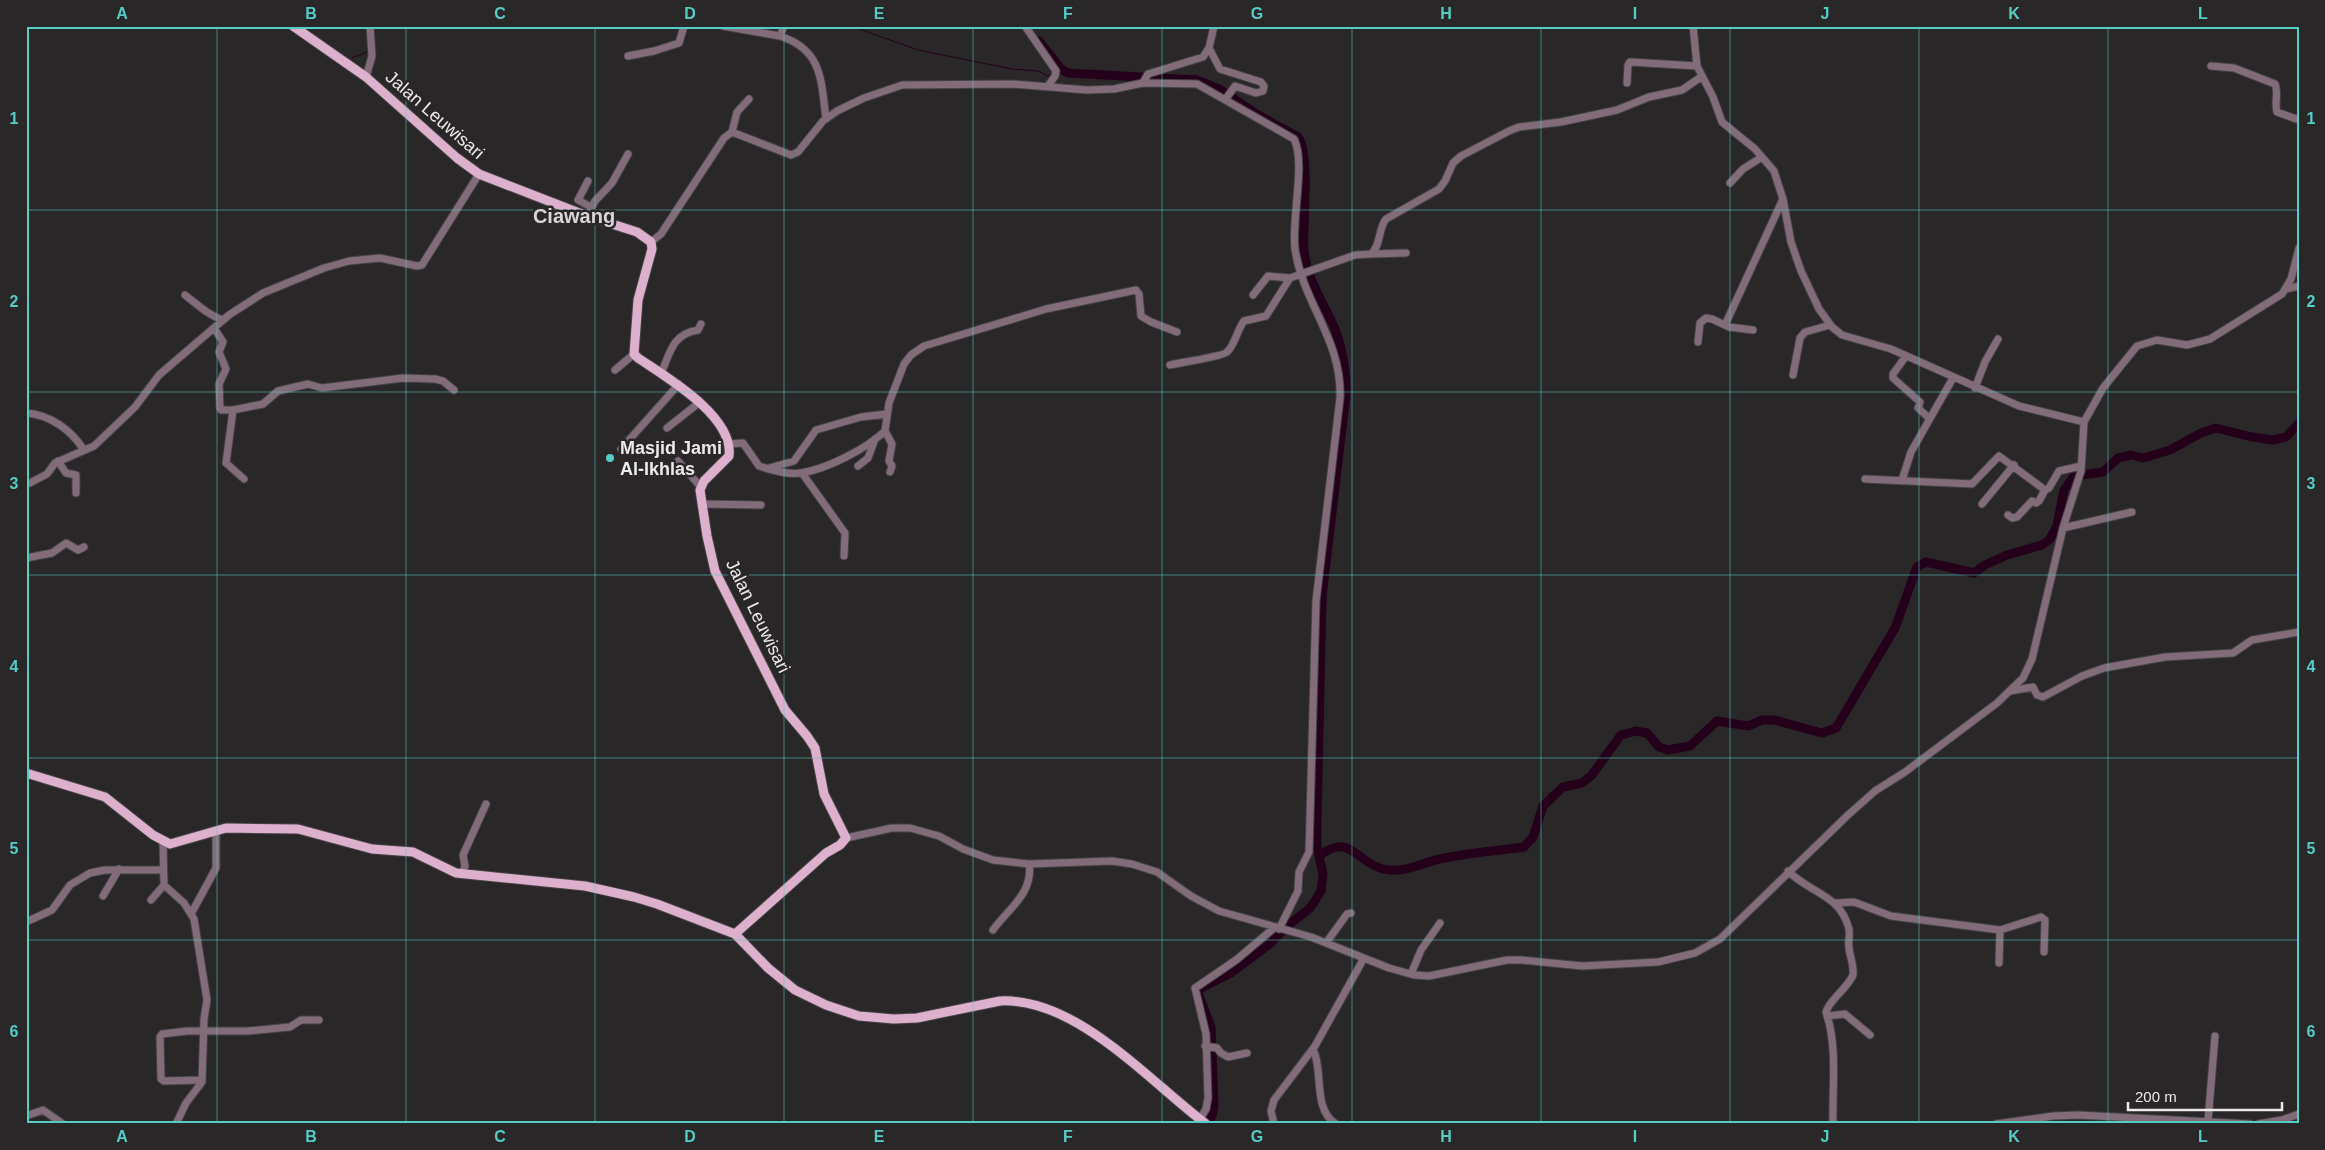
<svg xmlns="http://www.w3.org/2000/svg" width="2325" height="1150" viewBox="0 0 2325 1150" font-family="Helvetica,sans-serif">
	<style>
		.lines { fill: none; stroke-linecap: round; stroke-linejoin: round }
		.stream { stroke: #24001b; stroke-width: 1 }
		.river { stroke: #24001b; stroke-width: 9 }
		.minor-casing { stroke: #454244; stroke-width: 9 }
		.major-casing { stroke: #454244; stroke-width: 11 }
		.minor { stroke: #826c7a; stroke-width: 7 }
		.major { stroke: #ddb0cd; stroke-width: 9 }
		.grid { fill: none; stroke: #54cdc7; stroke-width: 1; stroke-opacity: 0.55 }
		.poi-dot { fill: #54cdc7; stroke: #2a2729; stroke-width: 2 }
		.labels { text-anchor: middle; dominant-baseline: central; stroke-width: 5; stroke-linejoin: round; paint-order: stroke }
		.street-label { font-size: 18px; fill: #ebe9ea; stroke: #2a2729 }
		.poi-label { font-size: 18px; font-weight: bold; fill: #ebe9ea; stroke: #2a2729; text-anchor: start }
		.quarter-label { font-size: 20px; font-weight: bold; fill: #d9d5d7; stroke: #2a2729 }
		.neatline { fill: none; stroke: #54cdc7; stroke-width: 2 }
		.grid-label { font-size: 16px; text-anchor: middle; font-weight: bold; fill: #54cdc7 }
	</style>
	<rect width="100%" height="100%" fill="#2a2729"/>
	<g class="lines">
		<!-- stream -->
		<path class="stream" d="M851 26 918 50 1012 69 1038 71 1048 76 1052 73
			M352 58 369 51"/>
		<!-- river -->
		<path class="river" d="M1039 41 1061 69 1068 73 1197 80 1221 90 1258 115 1298 137C1311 154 1302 226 1304 251 1307 280 1324 303 1335 329 1343 349 1346 372 1346 394L1322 597 1317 822V847L1323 874 1321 891 1315 901 1309 909 1286 927 1271 943 1231 973 1197 990 1211 1027 1214 1106 1212 1116 1205 1124
			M1319 856C1351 832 1355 862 1383 869 1403 874 1421 863 1440 859 1467 853 1496 851 1524 847L1533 837 1543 806 1563 787 1582 783 1591 776 1621 735 1636 731 1647 733 1659 747 1668 750 1690 746 1717 721 1748 726 1762 720H1774L1822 733 1836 728 1895 628 1917 567 1926 562 1974 573 1985 565 2007 555 2042 545 2050 539 2057 526 2064 490 2074 476 2103 472 2118 458 2131 455 2143 458 2170 450 2201 433 2216 428 2252 437 2273 440 2286 437 2299 423"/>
		<!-- minor casing -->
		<g class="minor-casing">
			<path id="minor" d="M723 26 780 36
				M784 26 780 36C823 50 821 81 826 119
				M1025 26 1056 71 1055 76 1048 86
				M1693 26 1697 66 1713 97 1722 122 1755 149 1774 171 1783 199 1791 242 1801 271 1819 309 1832 327 1842 335 1891 349 2019 406 2084 422
				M1209 48 1220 69 1261 82 1264 86 1263 91 1256 93 1235 86 1225 100
				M628 56 654 51 679 43 684 26
				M2211 66 2234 68 2275 84C2279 93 2274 102 2277 112L2299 120
				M366 77 372 56 370 26
				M1143 83 1197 84 1294 139C1306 163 1291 220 1295 249 1303 304 1342 339 1340 398L1316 601 1309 852 1299 872 1298 891 1279 929
				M1627 83 1628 65 1630 62 1697 66
				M732 132 737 112 749 99
				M588 181 578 200 591 207
				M1730 183 1743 169 1762 157
				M587 216 595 201 612 183 628 154
				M651 242 661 234 724 138 732 132 791 155 798 152 823 121 837 111 864 98 902 85 1013 84 1087 90 1114 89 1143 83 1148 74 1203 57 1209 48 1214 26
				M1371 254 1406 253
				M2286 289 2299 286
				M185 295C198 305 208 315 223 320
				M1253 295 1268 276 1290 278
				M1725 325 1783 199
				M214 328 223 342 219 352 226 369 219 384 220 408 221 410H233L226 463 244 479
				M1698 342 1700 323 1706 318 1712 319 1729 327 1753 330
				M1906 356 1893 374V378L1920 402 1918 408 1929 418
				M1170 365C1178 363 1224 356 1227 352 1235 345 1237 330 1244 321L1266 316 1290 278 1355 255 1371 254C1381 246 1378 229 1386 219L1439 189 1445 181 1453 163 1461 156 1509 131 1519 127 1561 122 1617 110 1649 97 1682 90 1701 77
				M615 370 634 354
				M661 374C670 353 672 334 698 330L701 324
				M1793 375 1800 338 1805 332 1830 325
				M1975 388 1985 362 1998 339
				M233 410 263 404 278 391 308 384 322 388 403 378 435 379 443 381 454 390
				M26 413C51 415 71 430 84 450
				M667 428 700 402
				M885 431 892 444 889 461 892 466 890 472
				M729 444 743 443 759 466C771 470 788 475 801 473 827 469 866 449 885 431L889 403 904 364 911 355 924 346 1046 309 1136 290 1139 294 1141 316 1151 322 1177 332
				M621 449 679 384
				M58 461 66 473 76 475V493
				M678 461 700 486
				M858 466 868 458 875 439
				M769 468 794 461 816 430 861 417 887 414
				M802 473 845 533 844 556
				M1865 479 1972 484 1999 456 2045 490 2049 488 2059 471 2081 466
				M1902 480 1911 452 1953 378
				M26 485 47 474 55 463 94 446 135 407 159 375 229 315 263 293 324 268 349 261 380 258 417 266 422 265 479 174
				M702 504 761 505
				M1982 504 2014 465
				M2008 515 2012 518 2017 517 2032 501 2036 503 2039 501 2045 490
				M2063 528 2132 512
				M26 558 52 553 66 543 78 550 84 547
				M2010 691 2033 687 2037 695 2043 697 2082 676 2104 668 2165 657 2233 653 2252 640 2299 632
				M846 838 892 828H910L939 836 963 849 993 860 1029 864 1112 861 1132 864 1157 872 1191 896 1219 911 1311 937 1389 968 1414 975 1429 976 1507 960H1522L1582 966 1658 962 1695 953 1720 939 1848 815 1875 791 1905 772 1997 703 2023 678 2032 659 2063 528 2081 471 2084 422 2103 388 2137 346 2157 340 2187 345 2210 339 2282 294 2291 279 2299 248
				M163 842 164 885 184 903 194 919 207 1000 204 1019 202 1082 186 1103 176 1124
				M1788 871C1811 894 1840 894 1849 929 1850 935 1848 941 1849 948 1850 957 1854 965 1853 975 1847 989 1829 1000 1826 1012 1838 1048 1832 1086 1833 1124
				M462 874 465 866 463 855 486 804
				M103 896 119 869
				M151 900 164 885
				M1836 903 1854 902 1891 916 2000 930 2041 917 2045 920 2044 952
				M191 914 216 868V831
				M26 922 52 910 70 885 90 873 105 870H162
				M993 930C1007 910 1034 893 1029 864
				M1326 943 1347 914 1351 913
				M1999 963 2000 930
				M1411 974 1421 950 1440 923
				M1827 1016 1845 1014 1870 1035
				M1205 1046 1217 1048 1221 1053 1228 1057 1247 1053
				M1313 1049C1324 1071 1312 1109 1336 1124
				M202 1080 164 1081 161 1079 160 1037 162 1034 187 1031H248L290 1027 301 1020H319
				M26 1116 43 1110 63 1124
				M2208 1121 2215 1036
				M1197 1124 1206 1109 1208 1098 1206 1034 1195 988 1236 960 1274 928
				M1274 1124 1271 1111 1274 1100 1315 1046 1364 958
				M1996 1124 2053 1116 2078 1115 2250 1124
				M2258 1124 2282 1120 2299 1114"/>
		</g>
		<!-- major casing -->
		<g class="major-casing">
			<path id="major" d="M293 26 366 77 457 158 479 174 587 216 637 232 651 242 652 249 638 300 634 354 638 358C666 377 734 416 729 456L704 481 700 490 707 536 715 571 785 710 807 736 815 748 824 794 846 838 840 845 826 853 735 934
				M26 773 105 797 153 835 170 844 226 828 298 829 372 849 413 852 456 873 585 886 634 897 657 904 735 934 768 968 795 990 826 1005 859 1016 894 1019 917 1018 1000 1001C1076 997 1149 1081 1206 1124"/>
		</g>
		<!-- minor -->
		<use href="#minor" class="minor"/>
		<!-- major -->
		<use href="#major" class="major"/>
	</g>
	<!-- grid -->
	<path class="grid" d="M217 26V1124M406 26V1124M595 26V1124M784 26V1124M973 26V1124M1162 26V1124M1352 26V1124M1541 26V1124M1730 26V1124M1919 26V1124M2108 26V1124M26 210H2299M26 392H2299M26 575H2299M26 758H2299M26 940H2299"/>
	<!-- markers -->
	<circle class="poi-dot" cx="610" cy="458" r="5"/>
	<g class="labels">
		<!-- street labels -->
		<g class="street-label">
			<text transform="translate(435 115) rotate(41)">Jalan Leuwisari</text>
			<text transform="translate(758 616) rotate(64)">Jalan Leuwisari</text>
		</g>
		<!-- poi labels -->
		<g class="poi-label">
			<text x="620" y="448">Masjid Jami<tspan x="620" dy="21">Al-Ikhlas</tspan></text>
		</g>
		<!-- quarter labels -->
		<g class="quarter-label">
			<text x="574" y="216">Ciawang</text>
		</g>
	</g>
	<!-- border -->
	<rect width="2325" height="1150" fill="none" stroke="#2a2729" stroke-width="55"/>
	<!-- scale -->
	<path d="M2128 1102v8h154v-8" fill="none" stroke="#ebe9ea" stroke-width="2.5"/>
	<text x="2135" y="1102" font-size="15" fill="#ebe9ea" stroke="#2a2729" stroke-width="4" paint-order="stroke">200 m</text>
	<rect x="28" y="28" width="2270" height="1094" class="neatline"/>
	<g class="grid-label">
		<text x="122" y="19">A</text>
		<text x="311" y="19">B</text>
		<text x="500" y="19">C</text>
		<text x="690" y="19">D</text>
		<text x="879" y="19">E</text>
		<text x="1068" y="19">F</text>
		<text x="1257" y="19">G</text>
		<text x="1446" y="19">H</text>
		<text x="1635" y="19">I</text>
		<text x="1825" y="19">J</text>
		<text x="2014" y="19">K</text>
		<text x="2203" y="19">L</text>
		<text x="14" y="124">1</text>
		<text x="2311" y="124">1</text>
		<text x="14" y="307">2</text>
		<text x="2311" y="307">2</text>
		<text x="14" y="489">3</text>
		<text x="2311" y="489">3</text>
		<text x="14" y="672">4</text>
		<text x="2311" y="672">4</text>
		<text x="14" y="854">5</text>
		<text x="2311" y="854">5</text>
		<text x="14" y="1037">6</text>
		<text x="2311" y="1037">6</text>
		<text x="122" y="1142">A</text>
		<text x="311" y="1142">B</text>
		<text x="500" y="1142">C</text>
		<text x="690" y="1142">D</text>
		<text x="879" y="1142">E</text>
		<text x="1068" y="1142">F</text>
		<text x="1257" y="1142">G</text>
		<text x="1446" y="1142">H</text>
		<text x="1635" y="1142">I</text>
		<text x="1825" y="1142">J</text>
		<text x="2014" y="1142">K</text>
		<text x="2203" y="1142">L</text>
	</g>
</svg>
